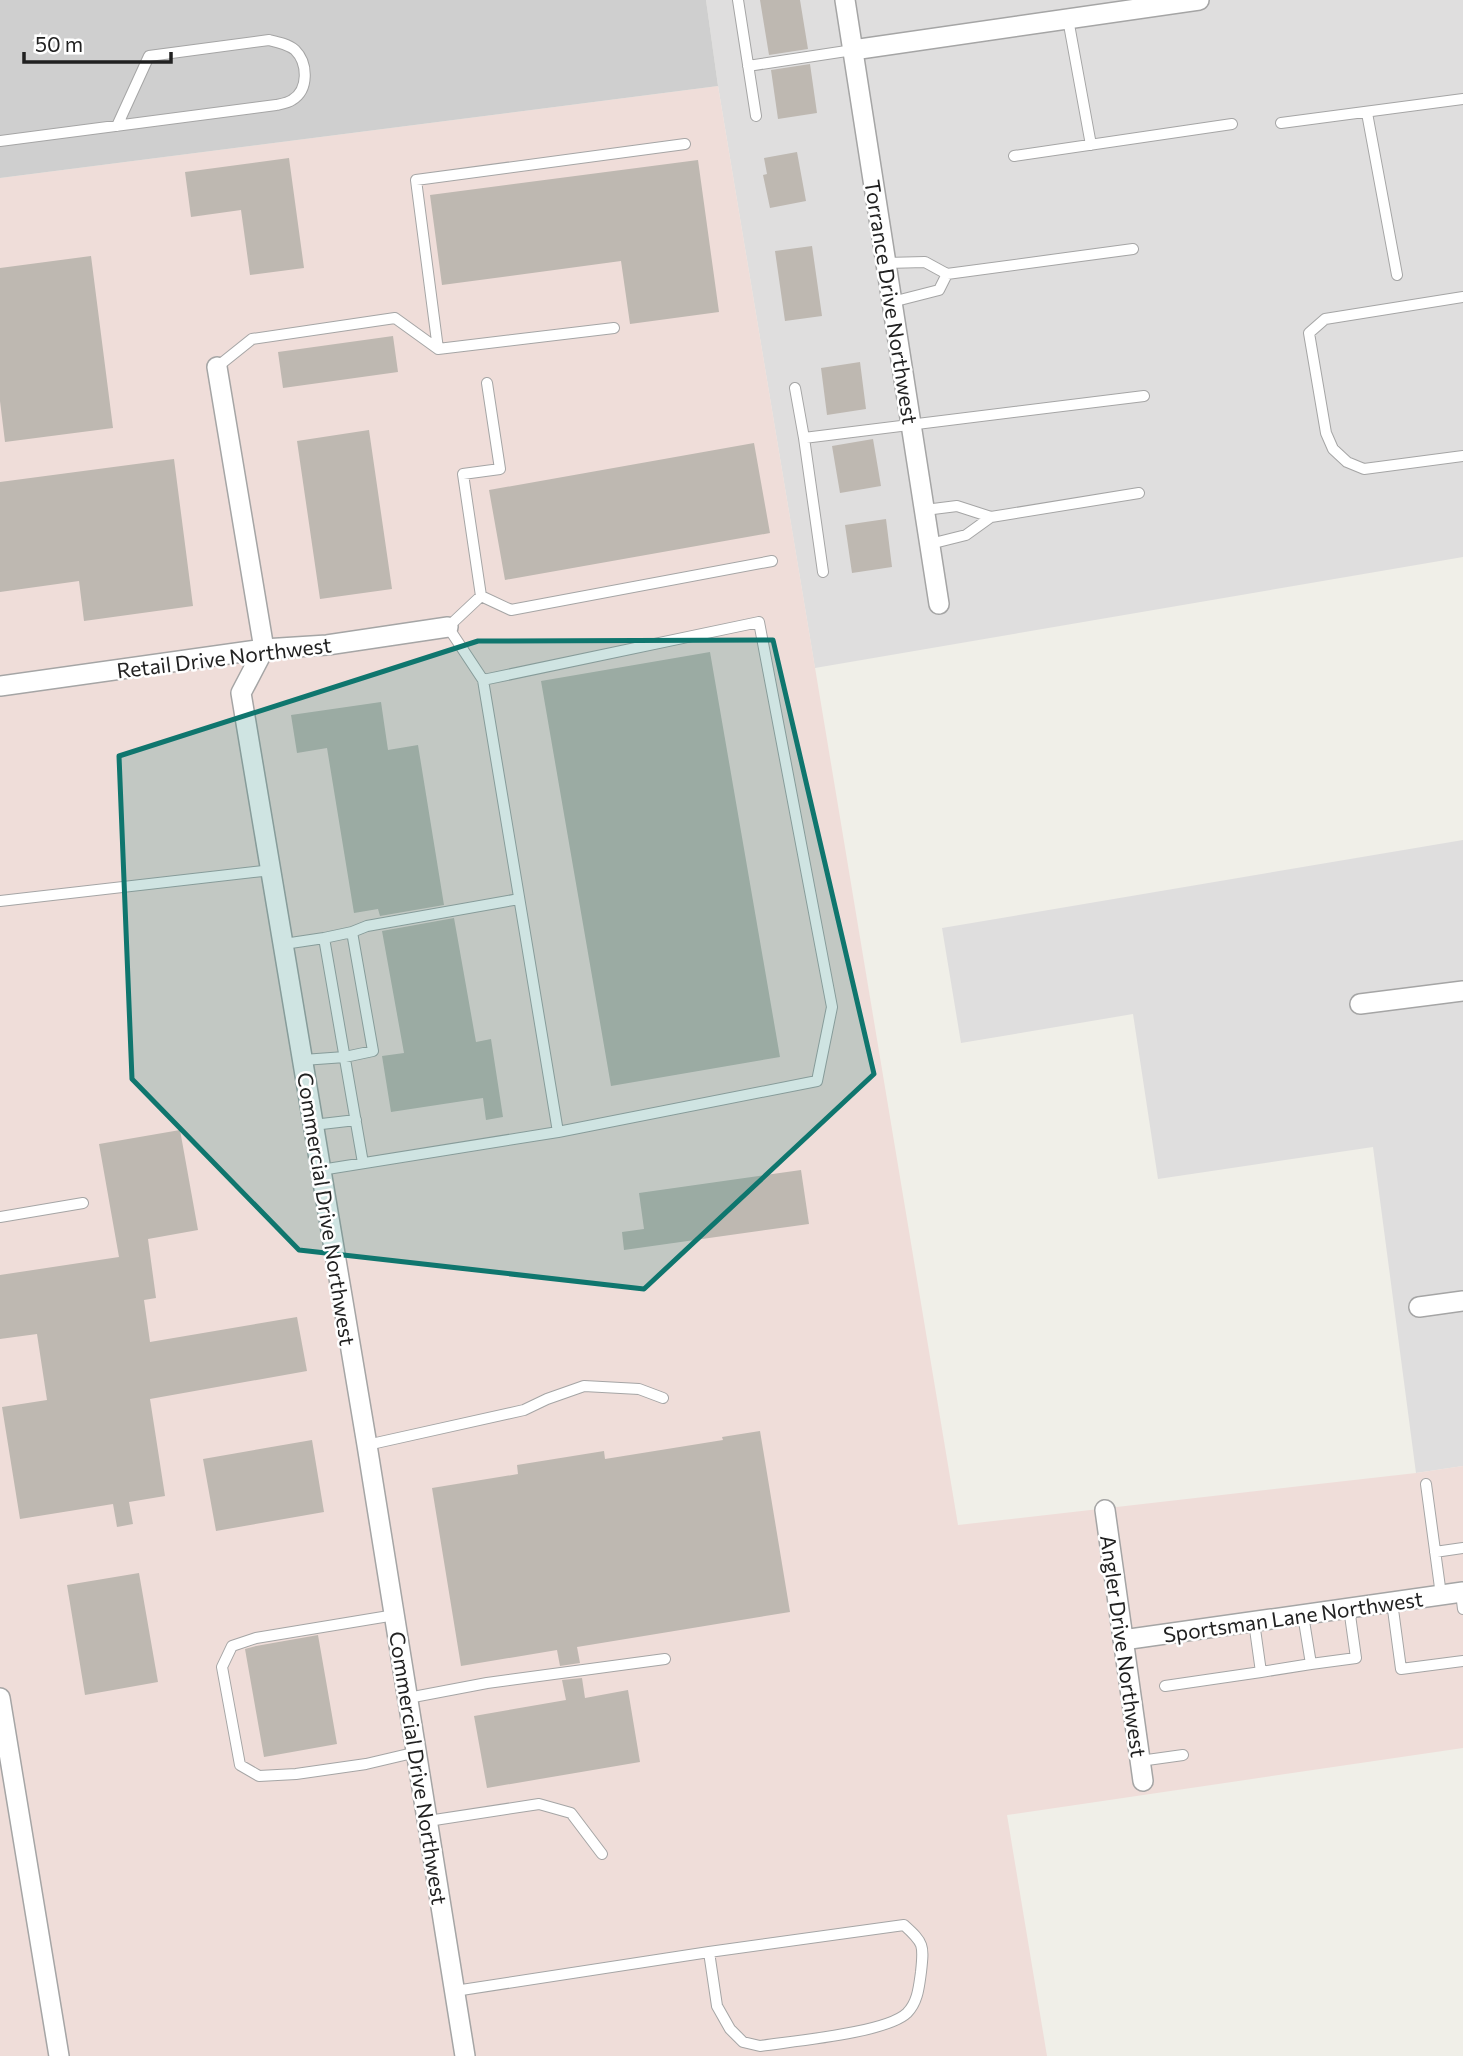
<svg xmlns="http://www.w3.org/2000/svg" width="1463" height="2056" viewBox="0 0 1463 2056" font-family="Commissioner,sans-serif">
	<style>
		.residential { fill: #dfdede }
		.commercial { fill: #efddd9 }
		.religious { fill: #cfcfcf }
		.building { fill: #beb8b1 }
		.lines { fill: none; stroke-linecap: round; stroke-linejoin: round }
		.lane-casing { stroke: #a5a5a5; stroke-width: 12 }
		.street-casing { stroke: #a5a5a5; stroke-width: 22 }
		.lane { stroke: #fff; stroke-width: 10 }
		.street { stroke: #fff; stroke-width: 19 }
		.marked { fill: #0f766e; fill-opacity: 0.2; stroke: #0f766e; stroke-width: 5; stroke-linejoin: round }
		.labels { text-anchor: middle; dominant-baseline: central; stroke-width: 5; stroke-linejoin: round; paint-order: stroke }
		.street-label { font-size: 21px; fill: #212121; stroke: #fff }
	</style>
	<rect width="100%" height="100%" fill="#f0efe8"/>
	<!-- residential -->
	<path class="residential" d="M706 0H1463V557L815 668 718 86Z
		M1463 840V1466L1416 1473 1373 1147 1158 1179 1133 1014 961 1043 942 928Z"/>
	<!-- commercial -->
	<path class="commercial" d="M718 86 958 1525 1416 1473 1463 1466V1748L1007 1815 1047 2056H0V178Z"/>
	<!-- religious -->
	<path class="religious" d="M0 0H706L718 86 0 178Z"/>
	<!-- building -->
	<path class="building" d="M760 0H800L808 49 769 55Z
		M810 64 817 113 778 119 771 70Z
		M797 152 806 201 770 208 763 175 767 174 764 158Z
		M289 158 304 268 250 275 241 210 191 217 185 172Z
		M698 160 719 312 630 324 621 261 442 285 430 195Z
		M812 246 822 316 785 321 775 251Z
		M91 256 113 428 5 442 0 401V268Z
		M393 336 398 372 283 388 278 352Z
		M860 362 866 409 827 415 821 368Z
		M369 430 392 589 320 599 297 441Z
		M873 439 881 486 840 493 832 446Z
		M754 443 770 533 505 580 489 490Z
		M174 459 193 606 84 621 79 581 0 592V482Z
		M886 519 892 567 852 573 845 525Z
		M710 652 780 1057 611 1086 541 681Z
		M381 702 388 750 418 745 444 905 380 916 378 909 354 913 327 748 297 753 291 715Z
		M454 918 476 1042 491 1039 503 1117 486 1120 483 1098 391 1112 382 1056 404 1053 382 931Z
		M180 1130 198 1230 148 1239 156 1298 144 1300 150 1342 297 1317 307 1371 150 1399 165 1496 129 1502 133 1524 117 1527 113 1504 20 1519 2 1407 47 1400 37 1334 0 1339V1275L119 1257 99 1144Z
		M801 1170 809 1224 624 1250 622 1232 644 1229 639 1193Z
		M760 1431 790 1612 577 1647 580 1663 560 1666 557 1650 461 1666 432 1488 518 1474 517 1465 604 1451 605 1459 723 1440 722 1437Z
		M312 1440 324 1512 216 1531 203 1459Z
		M139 1573 158 1682 85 1695 67 1585Z
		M318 1635 337 1744 264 1757 245 1649 256 1646Z
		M582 1678 585 1698 628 1690 640 1762 487 1788 474 1716 566 1700 562 1680Z"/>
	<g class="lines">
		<!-- lane casing -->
		<g class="lane-casing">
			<path id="lane" d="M738 0 756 116
				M1068 19 1091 145
				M748 66 853 50
				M1367 113 1397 275
				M1281 123 1463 99
				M0 141 276 105C280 104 288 103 292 100 309 90 308 63 295 50 288 44 278 42 269 40L149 56 117 126
				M1014 156 1232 124
				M886 263 925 262 947 274 1133 249
				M1463 297 1325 319 1309 333 1326 433 1333 449 1347 462 1364 469 1463 456
				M892 302 939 290 947 274
				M438 349 416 180 685 144
				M217 367 252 339 395 318 438 349 614 328
				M487 383 500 469 463 474 481 596 448 627 483 680 558 1132
				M795 388 804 438 823 572
				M804 438 1144 396
				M925 510 957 506 991 517 1139 493
				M930 544 966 535 991 517
				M481 596 511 610 772 561
				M0 901 272 870
				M352 932 367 926 519 899
				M284 944 324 938
				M303 1060 345 1057 373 1051 352 932 324 938 363 1163
				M313 1125 356 1120
				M321 1170 558 1132 817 1081 832 1007 759 622 483 680
				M0 1217 83 1203
				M367 1445 524 1410 547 1399 584 1386 639 1389 663 1398
				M1426 1484 1441 1595
				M1435 1552 1463 1548
				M1461 1593 1463 1609
				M1392 1602 1401 1669 1463 1661
				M395 1615 256 1638 232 1646 222 1667 240 1765 259 1776 296 1774 366 1764 417 1752
				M1311 1664 1356 1658 1349 1608
				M1261 1672 1311 1664 1303 1615
				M1165 1686 1261 1672 1254 1622
				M408 1698 487 1683 665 1659
				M1140 1761 1183 1755
				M428 1821 539 1804 571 1813 602 1854
				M904 1925C924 1943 924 1945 921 1972 919 1986 918 2002 907 2013 886 2033 793 2041 760 2046L743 2042 730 2029 717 2006 709 1952Z
				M455 1991 709 1952"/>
		</g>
		<!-- street casing -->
		<g class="street-casing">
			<path id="street" d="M845 0 939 604
				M853 50 1199 0
				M217 367 264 649 241 693 367 1445 465 2056
				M0 686 264 649 327 645 448 627
				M1360 1004 1463 991
				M1419 1307 1463 1301
				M1105 1510 1143 1781
				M1123 1640 1463 1592
				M0 1698 59 2056"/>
		</g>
		<!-- lane -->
		<use href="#lane" class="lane"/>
		<!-- street -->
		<use href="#street" class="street"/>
	</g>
	<!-- marked area -->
	<path class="marked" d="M773 640 874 1074 644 1289 299 1250 132 1079 119 756 478 641Z"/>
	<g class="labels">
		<!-- street labels -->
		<g class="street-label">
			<text transform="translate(892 302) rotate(81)">Torrance Drive Northwest</text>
			<text transform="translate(224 657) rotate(-7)">Retail Drive Northwest</text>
			<text transform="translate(327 1209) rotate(81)">Commercial Drive Northwest</text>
			<text transform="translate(1293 1616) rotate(-8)">Sportsman Lane Northwest</text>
			<text transform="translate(1124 1646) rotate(82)">Angler Drive Northwest</text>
			<text transform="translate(419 1768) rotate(81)">Commercial Drive Northwest</text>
		</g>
	</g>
	<!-- scale -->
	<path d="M24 52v10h147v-10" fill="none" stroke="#212121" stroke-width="3.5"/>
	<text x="35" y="52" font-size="21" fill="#212121" stroke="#ffffff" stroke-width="5" paint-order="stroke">50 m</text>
</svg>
